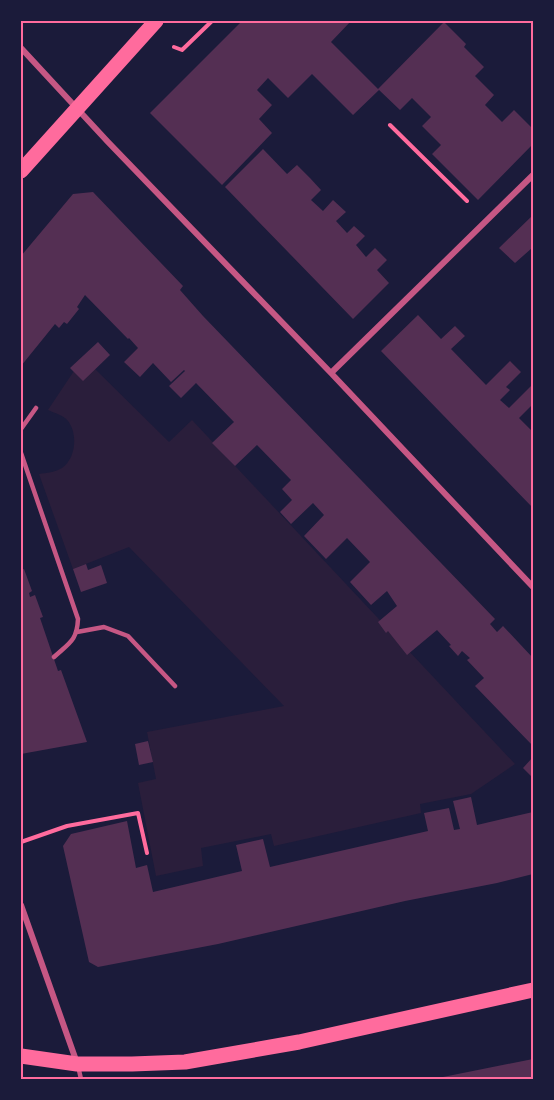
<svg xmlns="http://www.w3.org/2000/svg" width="554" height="1100" viewBox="0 0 554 1100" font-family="'DejaVu Sans',sans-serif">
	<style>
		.green { fill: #2a1e3b }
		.building { fill: #542f53 }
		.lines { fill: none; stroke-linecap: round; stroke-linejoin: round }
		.path { stroke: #ff6b9d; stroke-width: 4 }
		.service { stroke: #c65784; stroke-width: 4.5 }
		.minor { stroke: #c65784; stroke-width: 6 }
		.primary { stroke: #ff6b9d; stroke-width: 15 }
		.neatline { fill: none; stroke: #ff6b9d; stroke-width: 2 }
	</style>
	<rect width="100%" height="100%" fill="#1b1b3a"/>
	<!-- green -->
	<path class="green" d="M95 369 169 442 192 420 515 764 471 794 420 804 421 813 274 846 271 834 201 848 203 866 156 876 138 783 156 779 147 732 284 706 129 547 73 569 39 474C46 473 56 472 62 468 76 458 78 434 68 421 64 415 54 413 48 410L74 371Z"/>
	<!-- building -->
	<path class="building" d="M242 21H351L331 42 379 90 353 115 312 74 288 98 268 78 257 90 272 105 259 119 272 133 222 185 150 113Z
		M444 22 466 44 464 47 484 67 475 76 494 95 485 105 502 122 514 110 533 129V144L478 200 432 154 441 145 422 126 431 117 412 98 400 110 378 89Z
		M263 149 287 174 297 165 310 178 321 190 311 200 323 211 333 200 346 212 336 221 347 233 354 226 365 236 356 245 366 257 375 248 387 260 377 270 389 283 353 319 225 187Z
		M93 192 183 286 180 290 203 316 495 619 490 624 497 632 503 626 533 658V746L475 686 484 678 467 660 470 658 462 651 458 656 449 646 451 645 437 630 407 655 388 631 386 633 378 622 397 606 387 591 371 605 350 582 370 562 347 538 326 559 304 536 324 515 313 503 291 524 280 512 292 500 282 489 291 480 257 445 235 466 212 443 234 422 196 383 181 398 169 386 185 371 184 370 171 382 153 363 140 377 124 362 138 348 129 338 128 339 85 295 77 307 79 309 67 324 64 322 59 328 55 324 21 366V256L73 194Z
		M533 215V249L532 248 515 263 499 248Z
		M418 315 441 339 455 326 465 336 451 349 486 385 510 361 521 372 506 387 510 390 500 400 509 408 531 386 533 387V404L519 418 533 432V508L381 351Z
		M98 342 110 355 83 381 70 368Z
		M86 564 88 570 101 565 107 583 81 592 73 569Z
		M24 569 32 591 29 593 30 597 35 595 43 617 40 618 58 671 61 670 87 742 21 754V570Z
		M148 741 153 762 139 765 135 744Z
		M533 757V778L523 768Z
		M471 797 477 825 533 812V874L497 883 405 901 218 944 98 967 89 962 63 846 71 834 127 821 136 868 147 865 153 892 242 871 236 845 263 839 270 867 428 831 424 813 449 808 454 830 460 829 453 801Z
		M533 1059V1079H438V1078Z"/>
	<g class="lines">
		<!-- path -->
		<path class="path" d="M174 47 182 50 212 21
			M390 125 467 201
			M21 842 67 826 138 813 147 853"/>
		<!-- service -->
		<path class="service" d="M21 429 36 408
			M21 453 78 619C77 641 69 643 54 657
			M77 632 104 627 128 636 175 686
			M78 1066 81 1079"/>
		<!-- minor -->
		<path class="minor" d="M21 48 108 142 331 373 533 587
			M331 373 533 175
			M21 905 77 1063"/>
		<!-- primary -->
		<path class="primary" d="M21 171 156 21
			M21 1056 77 1064H132L185 1062 299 1042 533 990"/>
	</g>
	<!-- border -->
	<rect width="554" height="1100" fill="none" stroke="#1b1b3a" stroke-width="45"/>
	<rect x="22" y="22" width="510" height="1056" class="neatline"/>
</svg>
